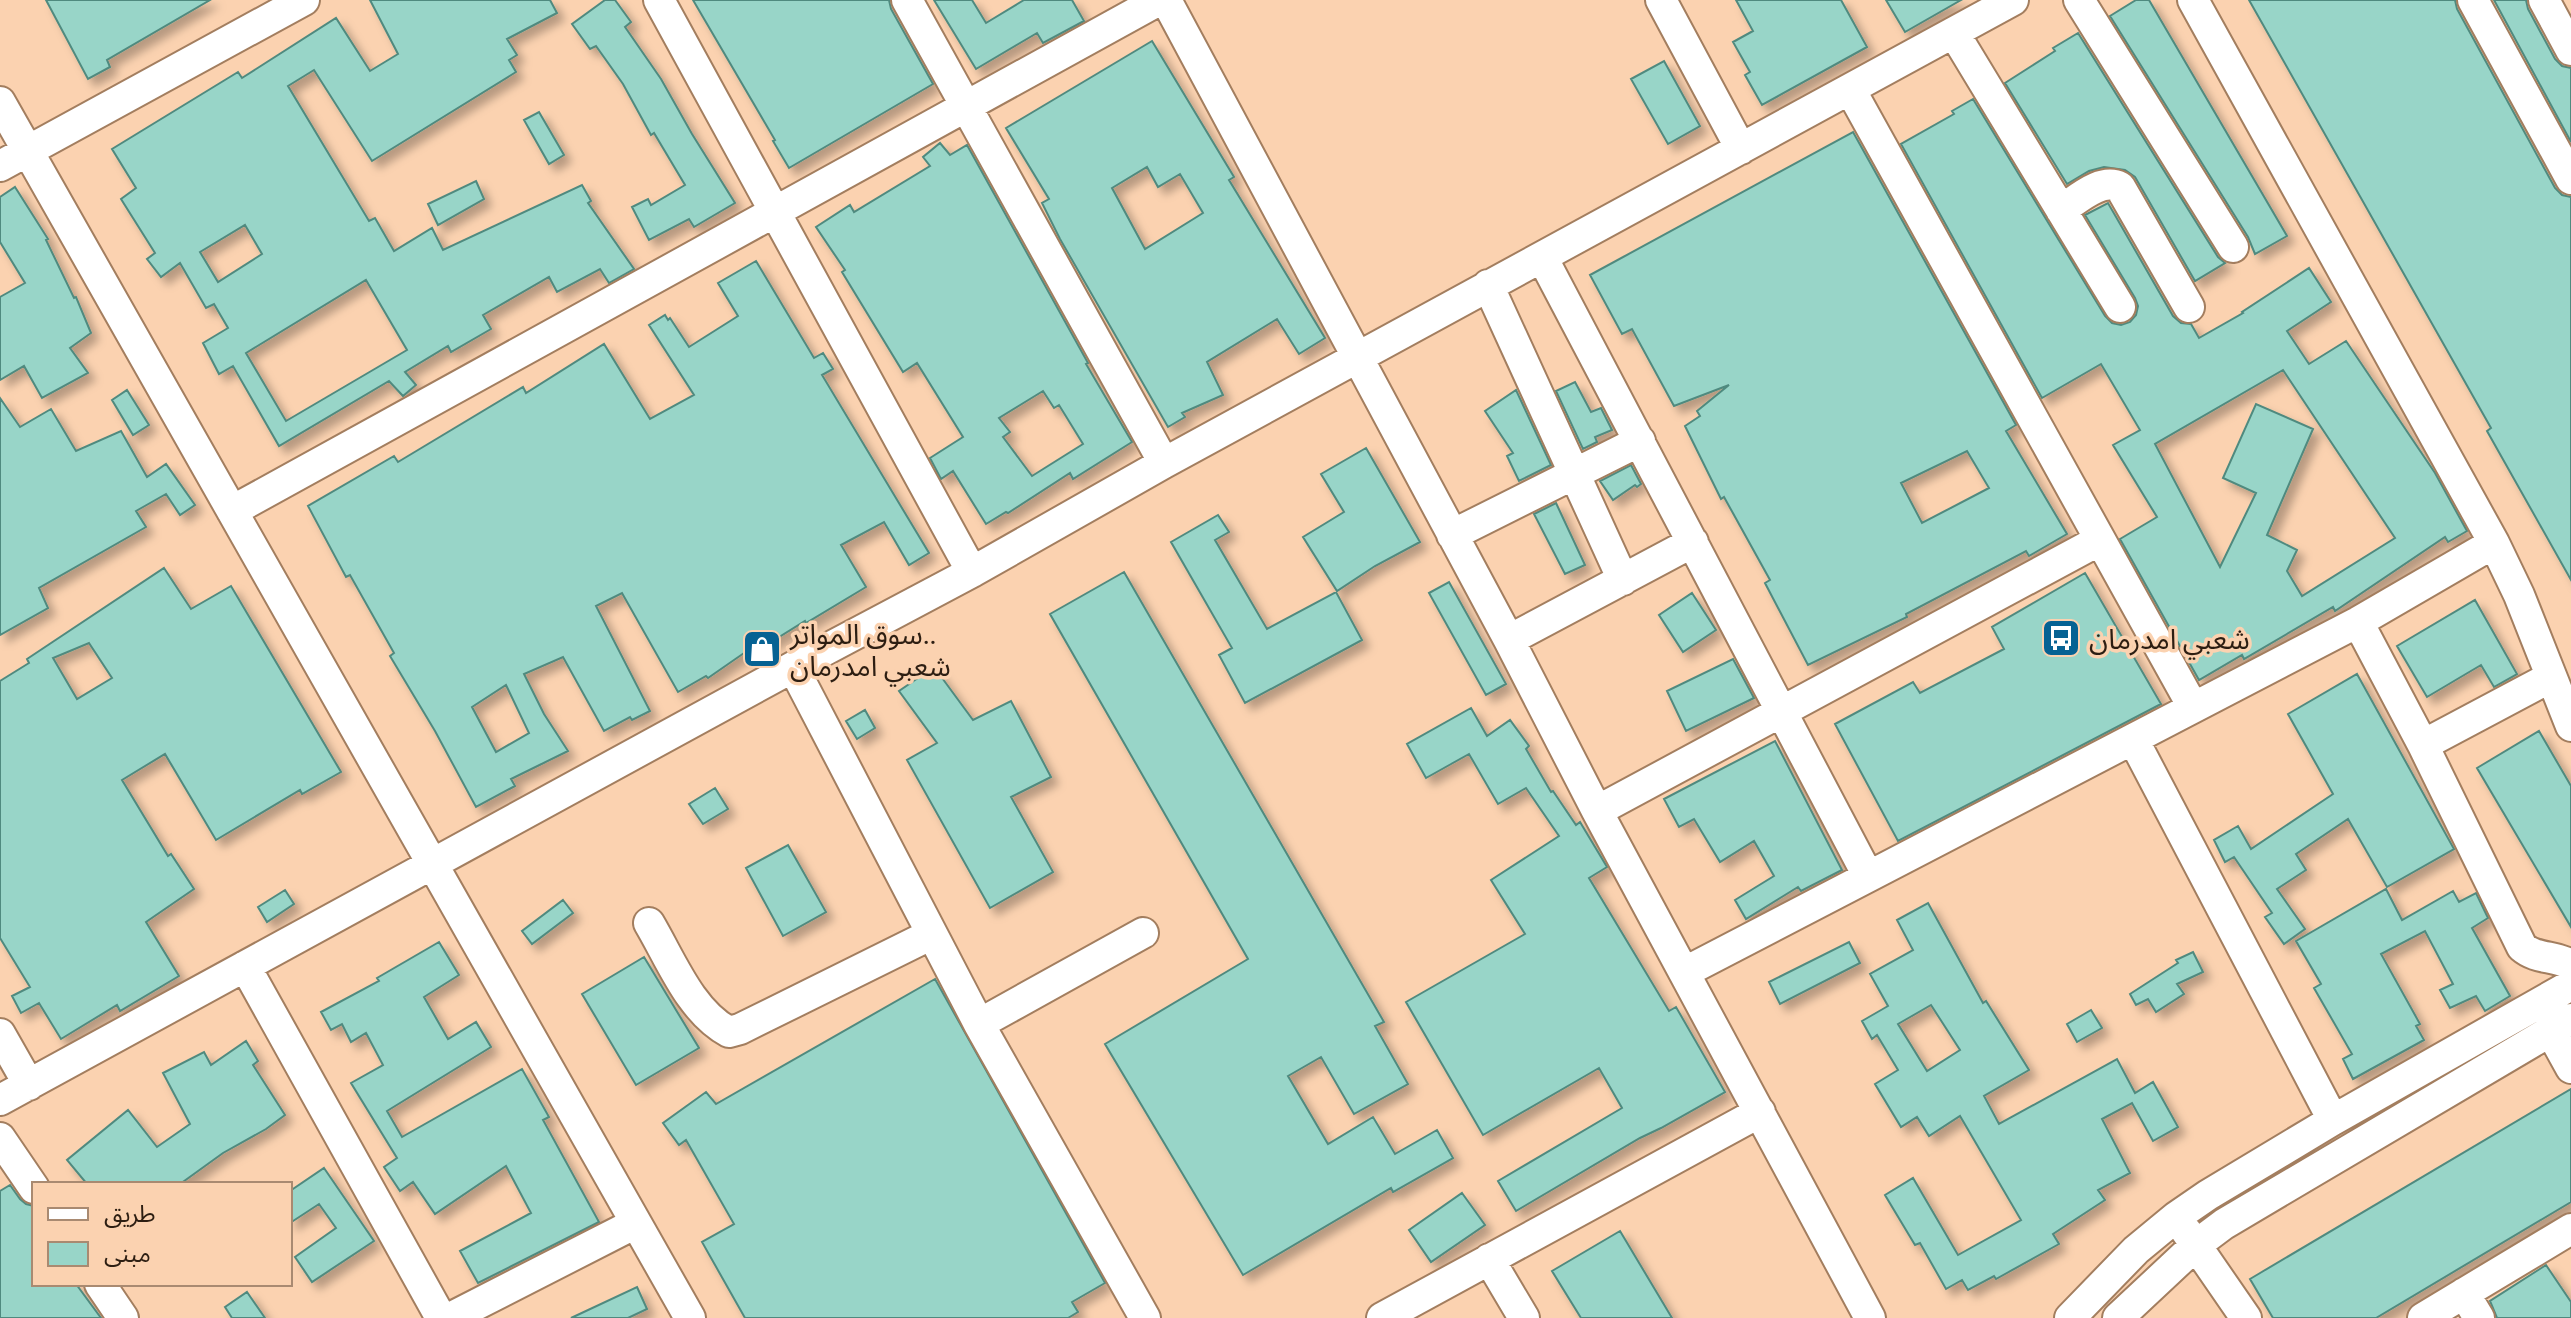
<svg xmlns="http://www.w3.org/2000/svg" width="2571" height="1318" viewBox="0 0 2571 1318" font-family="Ubuntu,'Noto Sans Arabic',sans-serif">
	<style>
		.building { fill: #98d5c8; stroke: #508a7f; stroke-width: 2; fill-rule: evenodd; filter: url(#shadow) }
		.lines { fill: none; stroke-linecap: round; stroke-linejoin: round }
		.minor-casing { stroke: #a37e5f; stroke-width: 34 }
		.minor { stroke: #fff; stroke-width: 30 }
		.labels { text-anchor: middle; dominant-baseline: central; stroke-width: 7; stroke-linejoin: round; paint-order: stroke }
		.poi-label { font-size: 28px; fill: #2d1e12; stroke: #fbd2b0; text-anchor: start }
	</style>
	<defs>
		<filter id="shadow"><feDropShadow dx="7" dy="7" stdDeviation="4" flood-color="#0004"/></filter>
	</defs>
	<rect width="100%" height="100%" fill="#fbd2b0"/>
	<!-- building -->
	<path class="building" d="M46 0H210L107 60 110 67 88 79Z
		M370 0H550L557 13 507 39 517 55 509 60 516 72 372 161 314 70 288 86 369 221 375 218 394 251 432 228 443 250 582 185 591 201 588 203 634 269 609 283 600 269 557 292 549 277 483 315 491 329 451 352 448 346 405 372 416 385 403 396 389 381 279 446 233 366 219 374 203 343 228 328 214 304 206 308 180 263 161 277 147 259 155 253 121 199 136 188 112 149 238 72 242 78 336 18 370 71 398 54ZM245 225 262 254 218 282 200 252ZM366 280 407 350 286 421 246 353Z
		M605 0H615L631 22 625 27 661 79 692 134 735 203 694 227 689 219 649 240 632 207 648 199 651 205 685 185 654 133 651 135 623 84 596 46 590 49 572 24Z
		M693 0H889L891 9 933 84 789 168 773 141 775 140Z
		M934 0H972L986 23 1024 0H1072L1084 21 1043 43 1037 33 976 69Z
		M1736 0H1841L1867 47 1762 105 1745 75 1750 72 1733 42 1753 31Z
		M1886 0H1961L1905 32Z
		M2136 0H2149L2287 236 2255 254 2248 237 2110 16Z
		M2249 0H2455L2457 9 2555 188 2562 195 2571 197V580L2487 431 2491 428Z
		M2494 0H2526L2528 9 2555 59 2562 66 2571 68V142Z
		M2078 33 2218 257 2225 263 2195 281 2135 177 2125 170 2104 167 2089 171 2067 184 2005 83 2055 51 2053 48Z
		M1152 41 1234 177 1229 180 1325 338 1299 354 1277 319 1207 362 1223 395 1182 413 1185 417 1168 427 1060 239 1042 203 1049 199 1006 128ZM1147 167 1158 187 1180 174 1203 213 1145 249 1112 188Z
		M1664 61 1700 126 1668 144 1631 79Z
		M1973 99 2105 316 2112 323 2121 325 2130 322 2136 315 2138 306 2135 298 2085 215 2108 203 2173 316 2181 323 2191 324 2199 338 2243 313 2242 312 2309 268 2331 302 2287 331 2309 364 2346 341 2435 473 2467 531 2448 542 2445 537 2335 611 2333 607 2244 659 2242 655 2199 680 2120 539 2157 517 2113 445 2140 430 2101 364 2042 398 1901 144 1954 114 1952 111ZM2283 370 2395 538 2302 596 2287 571 2297 550 2267 535 2313 429 2256 404 2223 478 2256 493 2220 567 2155 444Z
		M539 112 564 155 549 164 524 120Z
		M1853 132 2016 425 2006 431 2067 534 2029 556 2026 551 1906 614 1907 617 1808 665 1765 583 1770 580 1724 497 1721 499 1685 426 1700 416 1697 411 1729 385 1674 406 1632 329 1622 334 1590 275ZM1967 451 1989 488 1922 523 1901 483Z
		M940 143 950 155 967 145 1088 363 1086 364 1132 442 1073 479 1070 473 1008 513 1006 512 986 524 953 471 941 479 930 458 963 437 917 363 903 372 842 272 845 270 816 227 850 205 854 212 930 166 923 157ZM1043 391 1054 408 1059 405 1083 444 1032 476 1003 437 1010 432 999 418Z
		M476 181 484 199 438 225 428 204Z
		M15 187 48 239 46 240 74 298 76 297 91 333 70 348 88 373 42 398 24 366 0 380V297L25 283 0 242V197Z
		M756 261 814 358 823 353 833 369 822 375 929 553 909 565 884 522 841 545 866 587 806 623 805 621 747 657 744 653 708 678 706 676 678 692 622 593 596 606 650 711 632 720 630 717 604 731 563 657 524 674 544 714 568 751 511 779 515 786 476 807 435 731 390 656 394 653 350 575 346 577 308 506 394 456 398 462 523 387 526 393 604 344 650 419 694 395 649 325 665 315 668 320 670 318 689 347 738 316 718 283ZM506 685 529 733 496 752 472 707Z
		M1575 382 1591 412 1601 408 1612 430 1595 437 1597 442 1583 449 1556 391Z
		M127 390 149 425 133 435 112 400Z
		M1516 390 1551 465 1519 481 1507 456 1513 453 1485 411Z
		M0 398 20 427 51 409 76 451 121 431 147 477 166 464 195 505 180 515 166 494 136 511 146 527 39 588 48 608 0 635Z
		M1366 448 1420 542 1375 566 1337 591 1303 537 1344 512 1321 474Z
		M1631 465 1641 484 1637 487 1635 485 1613 500 1600 481Z
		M1556 503 1585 565 1565 574 1534 514Z
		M1218 515 1229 532 1215 540 1267 629 1336 592 1362 640 1245 703 1219 655 1232 648 1171 542Z
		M164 568 191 609 231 586 341 772 302 794 300 790 216 840 165 754 122 780 168 856 171 854 194 889 146 922 179 976 120 1011 117 1005 61 1039 39 1003 21 1013 12 996 30 987 0 938V681L29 663 27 659ZM89 643 112 678 77 699 53 658Z
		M1124 572 1384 1022 1375 1026 1408 1084 1354 1114 1321 1057 1288 1076 1328 1144 1373 1117 1395 1154 1437 1130 1453 1158 1393 1192 1391 1188 1243 1275 1105 1044 1248 959 1050 614Z
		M2085 573 2161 704 1898 841 1835 724 1913 682 1920 693 2004 649 1992 627Z
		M1449 582 1506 684 1486 695 1429 593Z
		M1692 593 1716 630 1683 652 1659 615Z
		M2475 600 2517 674 2494 687 2481 665 2427 697 2397 646Z
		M1733 659 1754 698 1686 731 1667 691Z
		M934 667 973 720 1011 701 1051 777 1011 797 1053 872 990 908 907 760 937 743 899 691Z
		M2357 674 2454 849 2387 887 2348 819 2296 854 2306 870 2277 889 2305 929 2284 944 2265 917 2272 913 2234 857 2225 862 2214 840 2238 826 2251 849 2333 794 2288 714Z
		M1471 708 1487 736 1510 720 1529 746 1526 749 1551 792 1553 791 1576 825 1580 822 1607 867 1589 878 1669 1011 1676 1007 1725 1092 1661 1128 1640 1138 1516 1211 1498 1181 1622 1108 1599 1068 1483 1135 1406 1002 1525 934 1491 880 1559 836 1526 788 1498 804 1469 754 1426 778 1407 744Z
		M865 710 875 728 857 739 846 721Z
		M2539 731 2571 786V927L2477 768Z
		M1775 741 1842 870 1801 891 1798 887 1746 919 1735 900 1774 876 1754 841 1720 862 1694 819 1679 827 1664 799Z
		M715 788 728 809 703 824 689 804Z
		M788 845 826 912 783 936 746 868Z
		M2386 889 2402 920 2453 891 2459 902 2476 893 2488 918 2472 928 2510 996 2485 1011 2476 996 2450 1008 2440 990 2453 984 2425 931 2381 954 2420 1024 2416 1026 2424 1040 2353 1079 2343 1059 2352 1054 2314 988 2321 984 2296 941Z
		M285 890 294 904 267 922 258 907Z
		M563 900 573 913 532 944 522 931Z
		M1928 903 1983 1003 1986 1001 2029 1070 1984 1096 1999 1124 2117 1059 2135 1093 2153 1082 2178 1127 2153 1141 2132 1103 2102 1119 2130 1173 2098 1190 2105 1200 2053 1234 2059 1244 1996 1279 1994 1276 1968 1290 1962 1280 1946 1289 1920 1243 1915 1245 1885 1195 1913 1178 1958 1255 2021 1220 1960 1116 1929 1136 1917 1117 1901 1127 1875 1084 1898 1070 1877 1035 1872 1039 1862 1021 1888 1006 1870 974 1913 950 1897 920ZM1931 1005 1960 1050 1927 1071 1898 1024Z
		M439 942 459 975 424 997 448 1039 476 1022 491 1047 387 1111 402 1137 522 1069 549 1117 543 1120 599 1222 478 1283 460 1251 531 1213 506 1166 435 1214 413 1182 400 1191 384 1167 397 1158 351 1083 383 1065 366 1033 351 1042 342 1024 331 1030 321 1012 379 981 377 978Z
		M1849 942 1860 963 1780 1004 1769 982Z
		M2193 952 2203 972 2177 984 2184 994 2156 1012 2148 999 2136 1005 2130 994 2178 963 2176 960Z
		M644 957 699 1048 636 1085 582 994Z
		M935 979 1105 1283 1072 1302 1078 1312 1068 1318H745L702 1242 734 1224 686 1140 679 1145 663 1123 706 1092 716 1104Z
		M2091 1010 2102 1028 2077 1042 2067 1024Z
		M246 1041 258 1061 253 1065 285 1115 266 1129 223 1153 180 1184H87L67 1160 128 1110 157 1147 190 1124 163 1073 204 1052 211 1065Z
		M2571 1089V1202L2376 1318H2273L2250 1279Z
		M324 1168 374 1241 312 1282 295 1257 336 1228 319 1204 290 1223V1191Z
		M10 1185 20 1199 26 1204 34 1206V1284H76L101 1318H0V1191Z
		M1462 1193 1485 1225 1431 1262 1409 1230Z
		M1620 1231 1672 1318H1581L1552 1271Z
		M2546 1265 2571 1302V1318H2497L2490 1301Z
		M637 1287 647 1309 628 1318H571Z
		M247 1292 265 1318H232L225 1307Z"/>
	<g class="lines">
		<!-- minor casing -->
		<g class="minor-casing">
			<path id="minor" d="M659 0 972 572
				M907 0 1164 463
				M1166 0 1509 640 1597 811 1870 1318
				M1661 0 1741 149
				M2079 0 2233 247
				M2193 0 2494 543 2519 595 2571 726
				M2473 0 2571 179
				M2544 0 2571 50
				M1954 33 2120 307
				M1850 89 2193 707
				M0 102 690 1318
				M0 166 304 0
				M2061 210C2077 200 2101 177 2120 187L2189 307
				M1542 257 1868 876
				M1488 285 1623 580
				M232 511 1159 0
				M1452 535 1640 441
				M2358 622 2423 745 2522 947C2537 960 2555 955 2571 965
				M1509 640 1693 542
				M793 667 979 1024 1145 1318
				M2133 739 2333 1120
				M2423 745 2551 677
				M1597 811 2100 540
				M649 923C671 960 690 1011 729 1032L740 1029 932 934
				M245 966 441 1318
				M1685 972 2358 622 2494 543
				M979 1024 1143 933
				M2550 1030 2571 1068
				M0 1034 29 1085
				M0 1100 793 667 972 572 1164 463 2013 0
				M0 1138 34 1188
				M2186 1231 2246 1318
				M1489 1259 1524 1318
				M100 1284 123 1318
				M2464 1293 2479 1318
				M450 1318 636 1223
				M1382 1318 1760 1112
				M2070 1318 2136 1250 2176 1217 2208 1195 2333 1120 2571 985
				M2118 1318 2196 1245 2224 1224 2571 1019
				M2423 1318 2571 1229"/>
		</g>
		<!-- minor -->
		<use href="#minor" class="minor"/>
	</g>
	<!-- icons -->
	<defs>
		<g id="bus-square" transform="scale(2)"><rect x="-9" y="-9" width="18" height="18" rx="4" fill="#066293" stroke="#fbd2b0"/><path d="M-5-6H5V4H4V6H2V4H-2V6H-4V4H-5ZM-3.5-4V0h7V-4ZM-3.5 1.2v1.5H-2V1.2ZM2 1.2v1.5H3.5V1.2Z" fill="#fff"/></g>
		<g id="shop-square" transform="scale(2)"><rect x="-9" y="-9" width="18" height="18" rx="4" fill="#066293" stroke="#fbd2b0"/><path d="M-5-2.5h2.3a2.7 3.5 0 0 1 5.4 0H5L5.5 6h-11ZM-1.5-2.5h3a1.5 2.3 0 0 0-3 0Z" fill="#fff"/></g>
	</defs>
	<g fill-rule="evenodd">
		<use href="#bus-square" x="2061" y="638"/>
		<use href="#shop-square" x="762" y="649"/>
	</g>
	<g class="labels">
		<!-- poi labels -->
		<g class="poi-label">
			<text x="790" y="633">سوق المواتر..<tspan x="790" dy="32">شعبي امدرمان</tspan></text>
			<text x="2089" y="638">شعبي امدرمان</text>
		</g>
	</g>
	<!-- legend -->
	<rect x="32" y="1182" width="260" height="104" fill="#fbd2b0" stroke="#a98a71" stroke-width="2"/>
	<rect x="48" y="1208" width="40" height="12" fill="#ffffff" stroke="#a98a71" stroke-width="2"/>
	<text x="104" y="1222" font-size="24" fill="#2d1e12">طريق</text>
	<rect x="48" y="1242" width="40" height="24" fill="#98d5c8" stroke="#a98a71" stroke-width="2"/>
	<text x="104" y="1262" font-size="24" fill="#2d1e12">مبنى</text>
</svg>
